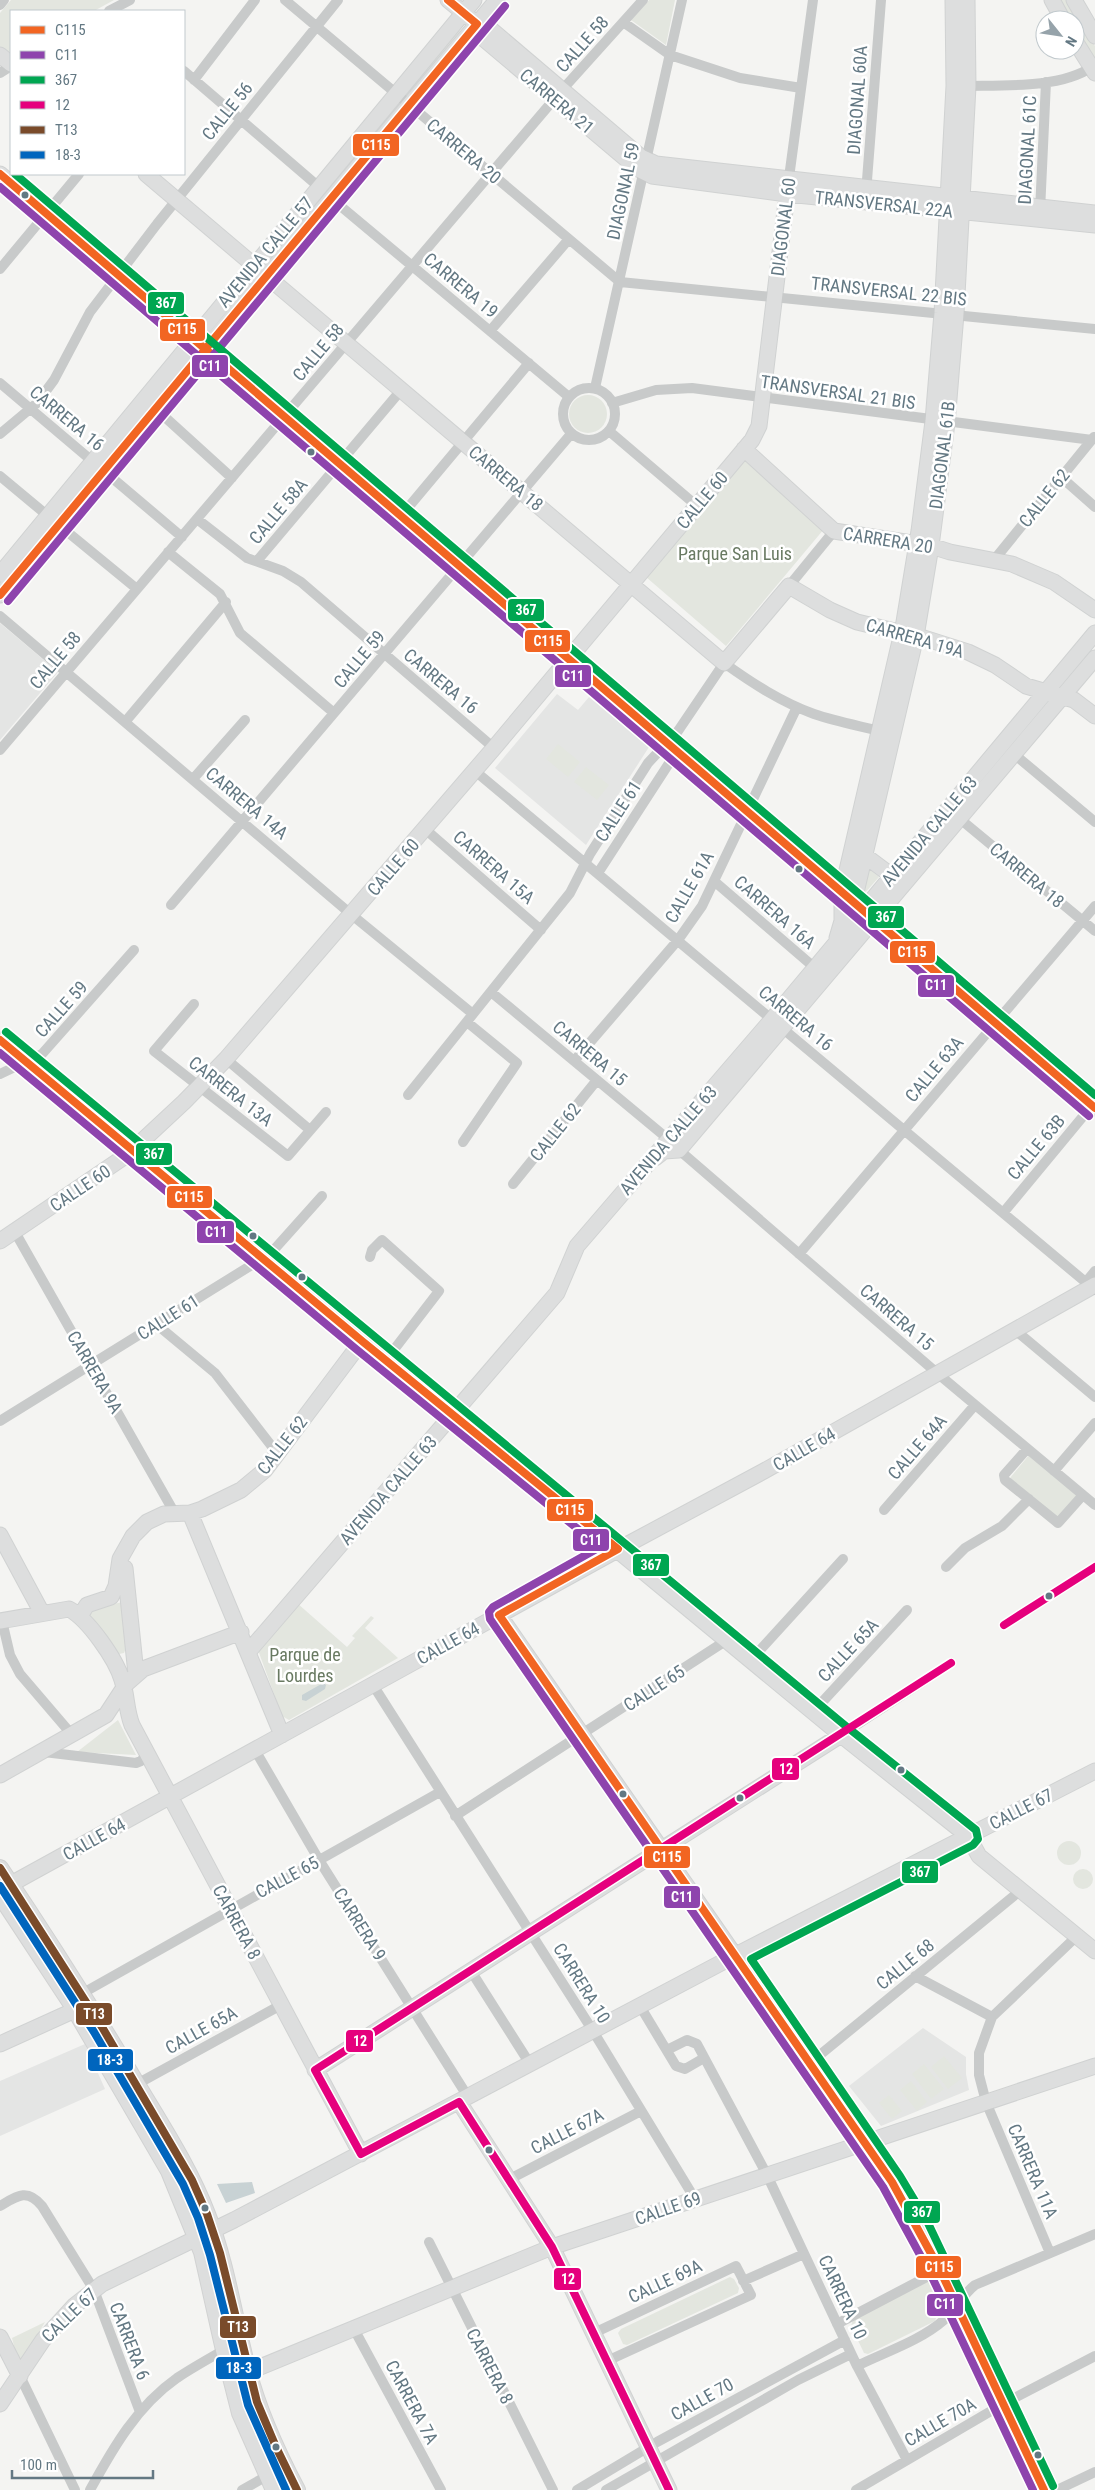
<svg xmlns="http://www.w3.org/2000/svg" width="1095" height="2490" viewBox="0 0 1095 2490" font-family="'Roboto Condensed',sans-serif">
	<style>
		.built { fill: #e4e5e4 }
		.green { fill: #e3e6df }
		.water { fill: #c8d2d4 }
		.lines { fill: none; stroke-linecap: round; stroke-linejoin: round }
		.secondary-casing { stroke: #d0d2d2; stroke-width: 17 }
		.primary-casing { stroke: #d1d2d2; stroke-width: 18 }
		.street { stroke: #c8caca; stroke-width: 10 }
		.secondary { stroke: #dddede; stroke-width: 15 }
		.primary { stroke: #dddede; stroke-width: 16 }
		.bus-1-casing { stroke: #fff; stroke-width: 11 }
		.bus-2-casing { stroke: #fff; stroke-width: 11 }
		.bus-3-casing { stroke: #fff; stroke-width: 11 }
		.bus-4-casing { stroke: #fff; stroke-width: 11 }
		.bus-5-casing { stroke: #fff; stroke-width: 11 }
		.bus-6-casing { stroke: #fff; stroke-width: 11 }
		.bus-1 { stroke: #f26522; stroke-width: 8 }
		.bus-2 { stroke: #8e44ad; stroke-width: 8 }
		.bus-3 { stroke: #00a651; stroke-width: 8 }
		.bus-4 { stroke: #e5007d; stroke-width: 8 }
		.bus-5 { stroke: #7a4b2a; stroke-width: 8 }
		.bus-6 { stroke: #0065bd; stroke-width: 8 }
		.bus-dot { fill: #637883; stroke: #fff; stroke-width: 2 }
		.labels { text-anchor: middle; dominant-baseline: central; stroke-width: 5; stroke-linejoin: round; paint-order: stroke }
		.street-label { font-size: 18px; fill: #637883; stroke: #fff }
		.park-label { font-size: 18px; fill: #697a62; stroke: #fff }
		.line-badge { stroke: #fff; stroke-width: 2 }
		.badge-label { font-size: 14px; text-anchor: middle; font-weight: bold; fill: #fff }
	</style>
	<rect width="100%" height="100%" fill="#f4f4f2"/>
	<!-- built -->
	<path class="built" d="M0 623 58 672 0 740Z
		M557 694 578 710 589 697 649 747 586 845 495 768Z
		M923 2028 966 2057V2074L969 2090 881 2126 849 2086Z
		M85 2044 105 2089 0 2136V2081Z"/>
	<!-- green -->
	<path class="green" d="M11 0H114L94 11H11V56L0 53V13Z
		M649 0H675L666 45 631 20Z
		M1060 0H1067L1095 46V61L1075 29V20H1070Z
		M457 29 464 35 418 91 410 84Z
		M392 108 397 111 274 259 270 255Z
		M569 414a19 19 0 1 1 38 0a19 19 0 1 1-38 0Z
		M745 461 824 529 726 646 646 577Z
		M558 744 580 762 568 777 546 759Z
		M586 767 609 785 597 800 574 782Z
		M867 867 879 877 864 894 862 892Z
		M1029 1455 1077 1495 1058 1518 1010 1478Z
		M122 1602 127 1646 124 1653 119 1654 114 1651 86 1611Z
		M297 1603 347 1647 355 1638 352 1636 371 1616 374 1618 365 1628 398 1658 289 1720 282 1716 258 1650Z
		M118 1720 136 1755 77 1752Z
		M1057 1853a12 12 0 1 1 24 0a12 12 0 1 1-24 0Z
		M1073 1879a10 10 0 1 1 20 0a10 10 0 1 1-20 0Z
		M944 2056 962 2078 948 2089 931 2067Z
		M924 2064 944 2089 931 2099 912 2074Z
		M911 2081 927 2102 917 2111 900 2090Z
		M889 2095 902 2111 892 2119 879 2103Z
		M730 2277 734 2279 739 2288 738 2293 627 2345 623 2344 618 2333 621 2329Z
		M930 2279C940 2296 942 2302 935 2321L868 2354 864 2353 851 2326 853 2320Z
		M45 2322 19 2366 12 2338Z"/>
	<!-- water -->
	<path class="water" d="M323 1683 326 1685 325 1689 306 1701 302 1700V1695Z
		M252 2182 255 2193 226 2203 217 2184Z"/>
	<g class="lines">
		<!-- secondary casing -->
		<g class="secondary-casing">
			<path id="secondary" d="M448 0 477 24 488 27 641 157 656 164 1095 213
				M1052 0 1063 20
				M1074 0 1095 36
				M477 24 484 39 638 169 652 176 787 194 1095 225
				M1075 41 1095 73
				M0 55 11 64
				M0 174 1095 1108
				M146 174 724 663 789 586 830 610 857 622 924 638 968 652 995 665 1026 686 1074 700 1095 716
				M744 449 834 531 931 546 950 552 1012 564 1054 582 1095 610
				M0 574 474 0
				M0 595 497 0
				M864 855 892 876
				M854 901 916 636 931 546 947 423 956 314 968 86 967 0
				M837 938 842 921V892L903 628 919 531 933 421 942 313 954 86 953 0
				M0 1040 841 1735 968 1836 979 1856 1095 1951
				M655 1158 664 1151 679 1150 1095 658
				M0 1241 127 1155 184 1102 226 1059 494 748 752 440 759 426 787 194
				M190 1513 282 1735
				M0 1535 42 1613
				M125 1568 136 1674
				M499 1615 892 2182 940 2270 1044 2490
				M80 1616 87 1605 111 1597 116 1586 120 1559 133 1536 147 1522 164 1514 190 1513 202 1509 241 1490 265 1470 362 1341
				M0 1621 69 1609C88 1619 116 1659 122 1680 127 1695 126 1710 132 1725L361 2154
				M249 1651 557 1293 577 1246 769 1023 1095 633
				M0 1775 106 1715 127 1683 143 1669 241 1632
				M11 1884 630 1543 764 1471 1095 1285
				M0 2044 75 2010
				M315 2070 841 1735
				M459 2102 552 2247 669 2490
				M0 2337 20 2376
				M248 2372 552 2247 1095 2066
				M0 2404 43 2340 74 2306 102 2284 234 2220 736 1955 1095 1771"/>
		</g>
		<!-- primary casing -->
		<g class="primary-casing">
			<path id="primary" d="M0 1868C47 1938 92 2009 135 2081 161 2125 189 2167 207 2214 227 2265 234 2319 248 2371 259 2413 277 2452 297 2490
				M0 1895 71 2003 169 2171 202 2252 224 2350 240 2413 274 2490"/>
		</g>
		<!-- street -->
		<path class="street" d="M285 0 620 282
			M0 5 4 0
			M109 11 130 0
			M623 22 670 55 740 78 801 88
			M184 71 319 187
			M0 73 11 66
			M194 80 255 0
			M963 86C1001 85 1059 89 1092 67
			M788 185 813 0
			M866 193 881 0
			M332 199 569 397
			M1040 211 1046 82
			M0 269 79 174
			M620 282 1095 329
			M490 331 569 239
			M0 383 182 537
			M563 414a26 26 0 1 1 52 0a26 26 0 1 1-52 0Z
			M595 388 682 0
			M612 403 656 390 692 388 1092 440
			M156 409 232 478
			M609 431 697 506
			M0 434 37 403 54 380 90 312 157 224 338 0
			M0 476 48 516
			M1061 477 1095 507
			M401 516 529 363
			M197 519 247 558 283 571 301 582 494 748
			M59 525 137 589
			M168 552 220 594 240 633 334 713
			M994 560 1094 437
			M257 561 402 389
			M789 586 834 531
			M0 616 352 915 473 1014
			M125 722 226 602
			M0 750 562 90 643 0
			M1014 754 1095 822
			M475 771 1095 1290
			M193 779 245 720
			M960 819 1095 931
			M425 829 541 930
			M598 873 677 751
			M714 881 815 968
			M171 905 571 434
			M491 992 668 1139
			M194 1004 154 1051 288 1156 326 1112
			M226 1059 310 1130
			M574 1061 678 940 702 906 797 707
			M0 1074 42 1054 134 950
			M408 1095 570 893 590 854 648 763 678 731 724 663C752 683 781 702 814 714 837 722 861 726 884 732
			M463 1142 517 1063 467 1022
			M679 1150 937 1373 1095 1505
			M513 1184 597 1080
			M1003 1213 1095 1102
			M15 1232 174 1512
			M799 1254 1095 906
			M370 1257 372 1250 382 1240 439 1291 386 1360
			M1086 1282 1095 1271
			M156 1324 215 1373 277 1453
			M1014 1329 1095 1397
			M0 1421 271 1253 322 1196
			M1027 1449 1004 1475 1005 1480 1058 1523 1083 1495
			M1054 1471 1095 1423
			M884 1510 975 1405
			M946 1567 965 1548 1002 1526 1029 1499
			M2 1621 10 1655 20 1674 73 1736
			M1004 1625 1095 1567
			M751 1660 843 1559
			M373 1685 593 2031 695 2199
			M813 1712 907 1610
			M841 1735 951 1663
			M255 1750 319 1860 468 2097
			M44 1752 136 1763 141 1761 147 1754
			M455 1816 727 1640
			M471 1971 530 2064
			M915 1976 992 2017
			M83 1993 440 1792
			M640 2006 676 2066 685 2069 704 2058
			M667 2050 687 2040 697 2044 767 2175 857 2366 907 2460
			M810 2063 1021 1890
			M137 2084 281 2005
			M508 2180 641 2111
			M0 2206C17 2196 27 2188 42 2206L94 2290 140 2412
			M429 2242 553 2490
			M1050 2253 986 2102 979 2075V2053L992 2017 1077 1936
			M743 2281 804 2254
			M837 2324 940 2270
			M354 2329 441 2490
			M594 2333 736 2266 751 2295 607 2361
			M857 2366C885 2352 920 2341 944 2320 956 2310 961 2296 975 2285L1095 2234
			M20 2376 75 2490
			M90 2490C113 2448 137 2406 177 2378 192 2368 208 2359 224 2350
			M242 2490 267 2476
			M577 2490 657 2442 845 2340
			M606 2490 798 2380 851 2354
			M856 2490 1003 2404 1095 2356
			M1057 2490 1095 2472"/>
		<!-- secondary -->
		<use href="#secondary" class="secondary"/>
		<!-- primary -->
		<use href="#primary" class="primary"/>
		<!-- bus-1 casing -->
		<g class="bus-1-casing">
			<path id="bus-1" d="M0 174 1095 1108
				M0 595 477 24 448 0
				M0 1040 362 1341 618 1549 499 1615 892 2182 940 2270 1044 2490"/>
		</g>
		<!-- bus-2 casing -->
		<g class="bus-2-casing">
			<path id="bus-2" d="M0 187 1089 1116
				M8 601 505 6
				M0 1053 356 1349 600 1547 493 1607 489 1612 490 1619 883 2187 931 2275 1033 2490"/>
		</g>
		<!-- bus-3 casing -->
		<g class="bus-3-casing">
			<path id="bus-3" d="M15 174 1095 1095
				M6 1032 847 1727 976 1830 978 1839 973 1845 751 1959 900 2176 927 2221 1053 2486"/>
		</g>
		<!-- bus-4 casing -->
		<g class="bus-4-casing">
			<path id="bus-4" d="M1004 1625 1095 1567
				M669 2490 552 2247 459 2102 361 2154 315 2070 951 1663"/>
		</g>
		<!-- bus-5 casing -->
		<g class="bus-5-casing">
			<path id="bus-5" d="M0 1868 102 2027 192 2180 207 2214 220 2253 257 2402 276 2447 297 2490"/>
		</g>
		<!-- bus-6 casing -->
		<g class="bus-6-casing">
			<path id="bus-6" d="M0 1886 94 2032 183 2184 198 2218 210 2255 248 2405 286 2490"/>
		</g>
		<!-- bus-1 -->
		<use href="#bus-1" class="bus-1"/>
		<!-- bus-2 -->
		<use href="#bus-2" class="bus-2"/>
		<!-- bus-3 -->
		<use href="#bus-3" class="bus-3"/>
		<!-- bus-4 -->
		<use href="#bus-4" class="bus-4"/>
		<!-- bus-5 -->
		<use href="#bus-5" class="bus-5"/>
		<!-- bus-6 -->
		<use href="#bus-6" class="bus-6"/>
	</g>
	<!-- markers -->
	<g class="bus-dot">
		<circle cx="25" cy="195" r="4.5"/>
		<circle cx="311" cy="452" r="4.5"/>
		<circle cx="799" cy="869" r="4.5"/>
		<circle cx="253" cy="1236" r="4.5"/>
		<circle cx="302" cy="1277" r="4.5"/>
		<circle cx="1049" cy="1596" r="4.5"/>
		<circle cx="901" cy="1770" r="4.5"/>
		<circle cx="623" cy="1794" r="4.5"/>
		<circle cx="740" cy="1798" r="4.5"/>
		<circle cx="489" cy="2150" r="4.5"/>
		<circle cx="205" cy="2208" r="4.5"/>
		<circle cx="276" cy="2447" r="4.5"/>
		<circle cx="1038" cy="2455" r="4.5"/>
	</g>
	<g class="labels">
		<!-- street labels -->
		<g class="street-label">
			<text transform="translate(582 44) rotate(-48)">CALLE 58</text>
			<text transform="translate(857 100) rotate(-86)">DIAGONAL 60A</text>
			<text transform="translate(557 101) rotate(40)">CARRERA 21</text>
			<text transform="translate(227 111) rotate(-51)">CALLE 56</text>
			<text transform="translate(1027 150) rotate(-87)">DIAGONAL 61C</text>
			<text transform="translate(464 151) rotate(40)">CARRERA 20</text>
			<text transform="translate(623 191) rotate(-78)">DIAGONAL 59</text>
			<text transform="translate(884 204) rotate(6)">TRANSVERSAL 22A</text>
			<text transform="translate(783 227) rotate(-83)">DIAGONAL 60</text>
			<text transform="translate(265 252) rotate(-50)">AVENIDA CALLE 57</text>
			<text transform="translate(461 285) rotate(40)">CARRERA 19</text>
			<text transform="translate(889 291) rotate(6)">TRANSVERSAL 22 BIS</text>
			<text transform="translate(318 352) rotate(-50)">CALLE 58</text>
			<text transform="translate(838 392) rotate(8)">TRANSVERSAL 21 BIS</text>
			<text transform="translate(67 418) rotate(40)">CARRERA 16</text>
			<text transform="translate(942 455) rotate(-83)">DIAGONAL 61B</text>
			<text transform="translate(506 478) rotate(40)">CARRERA 18</text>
			<text transform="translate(1044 498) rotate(-51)">CALLE 62</text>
			<text transform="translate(702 500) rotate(-50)">CALLE 60</text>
			<text transform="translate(278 511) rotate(-50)">CALLE 58A</text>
			<text transform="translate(888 540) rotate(9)">CARRERA 20</text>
			<text transform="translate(915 638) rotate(16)">CARRERA 19A</text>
			<text transform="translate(359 659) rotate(-50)">CALLE 59</text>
			<text transform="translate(55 660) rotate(-50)">CALLE 58</text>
			<text transform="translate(441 681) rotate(40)">CARRERA 16</text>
			<text transform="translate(247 803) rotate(40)">CARRERA 14A</text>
			<text transform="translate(618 811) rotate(-57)">CALLE 61</text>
			<text transform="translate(929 831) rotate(-50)">AVENIDA CALLE 63</text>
			<text transform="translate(393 867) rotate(-49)">CALLE 60</text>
			<text transform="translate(494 867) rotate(41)">CARRERA 15A</text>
			<text transform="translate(1027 875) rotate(40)">CARRERA 18</text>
			<text transform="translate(689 887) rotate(-60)">CALLE 61A</text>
			<text transform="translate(775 912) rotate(41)">CARRERA 16A</text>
			<text transform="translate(61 1009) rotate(-48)">CALLE 59</text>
			<text transform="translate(796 1018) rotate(40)">CARRERA 16</text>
			<text transform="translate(590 1053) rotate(40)">CARRERA 15</text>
			<text transform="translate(934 1069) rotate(-50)">CALLE 63A</text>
			<text transform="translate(231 1091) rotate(38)">CARRERA 13A</text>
			<text transform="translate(555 1132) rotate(-51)">CALLE 62</text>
			<text transform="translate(668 1140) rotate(-49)">AVENIDA CALLE 63</text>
			<text transform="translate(1036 1147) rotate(-50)">CALLE 63B</text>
			<text transform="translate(80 1188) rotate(-34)">CALLE 60</text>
			<text transform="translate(168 1317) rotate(-32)">CALLE 61</text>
			<text transform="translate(897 1317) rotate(41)">CARRERA 15</text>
			<text transform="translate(95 1372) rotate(60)">CARRERA 9A</text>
			<text transform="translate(282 1445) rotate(-52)">CALLE 62</text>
			<text transform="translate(917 1447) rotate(-49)">CALLE 64A</text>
			<text transform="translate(804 1449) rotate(-30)">CALLE 64</text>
			<text transform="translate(388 1490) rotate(-49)">AVENIDA CALLE 63</text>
			<text transform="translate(448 1643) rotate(-29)">CALLE 64</text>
			<text transform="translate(848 1650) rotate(-47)">CALLE 65A</text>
			<text transform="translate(654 1688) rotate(-33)">CALLE 65</text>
			<text transform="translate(1021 1809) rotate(-27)">CALLE 67</text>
			<text transform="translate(94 1839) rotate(-29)">CALLE 64</text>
			<text transform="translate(287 1877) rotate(-28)">CALLE 65</text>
			<text transform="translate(237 1922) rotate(62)">CARRERA 8</text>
			<text transform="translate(360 1924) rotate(58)">CARRERA 9</text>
			<text transform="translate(905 1964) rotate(-39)">CALLE 68</text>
			<text transform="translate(582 1983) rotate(58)">CARRERA 10</text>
			<text transform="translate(201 2030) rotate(-29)">CALLE 65A</text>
			<text transform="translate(567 2131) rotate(-27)">CALLE 67A</text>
			<text transform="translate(1033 2171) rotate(67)">CARRERA 11A</text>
			<text transform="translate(668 2208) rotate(-19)">CALLE 69</text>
			<text transform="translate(665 2281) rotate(-25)">CALLE 69A</text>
			<text transform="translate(843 2297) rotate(65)">CARRERA 10</text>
			<text transform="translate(69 2315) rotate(-44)">CALLE 67</text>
			<text transform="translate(130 2341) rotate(69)">CARRERA 6</text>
			<text transform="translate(490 2366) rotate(63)">CARRERA 8</text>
			<text transform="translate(702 2399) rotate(-29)">CALLE 70</text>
			<text transform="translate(412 2402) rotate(62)">CARRERA 7A</text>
			<text transform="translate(940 2422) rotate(-30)">CALLE 70A</text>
		</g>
		<!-- park labels -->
		<g class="park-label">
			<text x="735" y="553">Parque San Luis</text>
			<text x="305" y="1654">Parque de<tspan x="305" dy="21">Lourdes</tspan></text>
		</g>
	</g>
	<g class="line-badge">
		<rect x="352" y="133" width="48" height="24" rx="5" fill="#f26522"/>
		<rect x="147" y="291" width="38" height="24" rx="5" fill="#00a651"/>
		<rect x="159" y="318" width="47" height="24" rx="5" fill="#f26522"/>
		<rect x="191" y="354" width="38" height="24" rx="5" fill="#8e44ad"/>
		<rect x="507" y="598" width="38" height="24" rx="5" fill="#00a651"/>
		<rect x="524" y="629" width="47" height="24" rx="5" fill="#f26522"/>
		<rect x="554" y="664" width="38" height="24" rx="5" fill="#8e44ad"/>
		<rect x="867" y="905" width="38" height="24" rx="5" fill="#00a651"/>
		<rect x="889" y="940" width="47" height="24" rx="5" fill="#f26522"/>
		<rect x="917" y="974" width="38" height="24" rx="5" fill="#8e44ad"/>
		<rect x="135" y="1142" width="38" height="24" rx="5" fill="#00a651"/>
		<rect x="166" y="1185" width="47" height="24" rx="5" fill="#f26522"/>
		<rect x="196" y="1220" width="39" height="24" rx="5" fill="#8e44ad"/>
		<rect x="546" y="1498" width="48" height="24" rx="5" fill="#f26522"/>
		<rect x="572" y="1528" width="38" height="24" rx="5" fill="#8e44ad"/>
		<rect x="632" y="1553" width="38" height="24" rx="5" fill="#00a651"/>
		<rect x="771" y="1757" width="29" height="24" rx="5" fill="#e5007d"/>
		<rect x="643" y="1845" width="48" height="24" rx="5" fill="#f26522"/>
		<rect x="901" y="1860" width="38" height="24" rx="5" fill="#00a651"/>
		<rect x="663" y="1885" width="38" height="24" rx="5" fill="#8e44ad"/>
		<rect x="75" y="2002" width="38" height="24" rx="5" fill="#7a4b2a"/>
		<rect x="345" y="2029" width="29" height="24" rx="5" fill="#e5007d"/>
		<rect x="87" y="2048" width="47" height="24" rx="5" fill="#0065bd"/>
		<rect x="903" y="2200" width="38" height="24" rx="5" fill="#00a651"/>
		<rect x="915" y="2255" width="47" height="24" rx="5" fill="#f26522"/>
		<rect x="553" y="2267" width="29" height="24" rx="5" fill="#e5007d"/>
		<rect x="926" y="2293" width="38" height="24" rx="5" fill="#8e44ad"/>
		<rect x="219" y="2315" width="38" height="24" rx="5" fill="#7a4b2a"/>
		<rect x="215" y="2356" width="47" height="24" rx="5" fill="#0065bd"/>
	</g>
	<g class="badge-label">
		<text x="376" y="150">C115</text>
		<text x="166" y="308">367</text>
		<text x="182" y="334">C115</text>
		<text x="210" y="371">C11</text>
		<text x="526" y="615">367</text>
		<text x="548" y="646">C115</text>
		<text x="573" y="681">C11</text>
		<text x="886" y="922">367</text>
		<text x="912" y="957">C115</text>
		<text x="936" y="990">C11</text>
		<text x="154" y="1159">367</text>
		<text x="189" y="1202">C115</text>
		<text x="216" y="1237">C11</text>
		<text x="570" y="1515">C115</text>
		<text x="591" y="1545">C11</text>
		<text x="651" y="1570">367</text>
		<text x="786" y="1774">12</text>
		<text x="667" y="1862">C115</text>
		<text x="920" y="1877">367</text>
		<text x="682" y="1902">C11</text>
		<text x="94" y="2019">T13</text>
		<text x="360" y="2046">12</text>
		<text x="110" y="2065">18-3</text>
		<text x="922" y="2217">367</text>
		<text x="939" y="2272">C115</text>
		<text x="568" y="2284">12</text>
		<text x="945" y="2309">C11</text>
		<text x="238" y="2332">T13</text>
		<text x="239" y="2373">18-3</text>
	</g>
	<!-- legend -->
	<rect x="10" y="10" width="175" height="165" fill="#ffffff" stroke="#c1c9cd"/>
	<rect x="20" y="26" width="25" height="8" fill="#f26522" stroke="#c1c9cd"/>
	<text x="55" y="35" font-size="15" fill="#637883">C115</text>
	<rect x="20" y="51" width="25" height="8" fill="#8e44ad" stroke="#c1c9cd"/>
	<text x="55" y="60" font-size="15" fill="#637883">C11</text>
	<rect x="20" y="76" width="25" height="8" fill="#00a651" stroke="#c1c9cd"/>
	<text x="55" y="85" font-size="15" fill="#637883">367</text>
	<rect x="20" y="101" width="25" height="8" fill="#e5007d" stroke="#c1c9cd"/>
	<text x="55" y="110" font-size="15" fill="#637883">12</text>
	<rect x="20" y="126" width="25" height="8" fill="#7a4b2a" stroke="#c1c9cd"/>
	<text x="55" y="135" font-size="15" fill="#637883">T13</text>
	<rect x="20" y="151" width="25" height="8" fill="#0065bd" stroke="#c1c9cd"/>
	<text x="55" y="160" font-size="15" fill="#637883">18-3</text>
	<!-- north arrow -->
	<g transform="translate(1060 35) rotate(120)"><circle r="24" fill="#ffffff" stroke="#c1c9cd"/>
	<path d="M0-4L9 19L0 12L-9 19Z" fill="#96a3aa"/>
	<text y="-8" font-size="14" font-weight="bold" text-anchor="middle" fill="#637883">N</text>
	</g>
	<!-- scale -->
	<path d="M12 2470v8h141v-8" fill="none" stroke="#637883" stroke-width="2.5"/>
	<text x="20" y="2470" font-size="15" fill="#637883" stroke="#ffffff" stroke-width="4" paint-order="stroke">100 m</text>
</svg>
